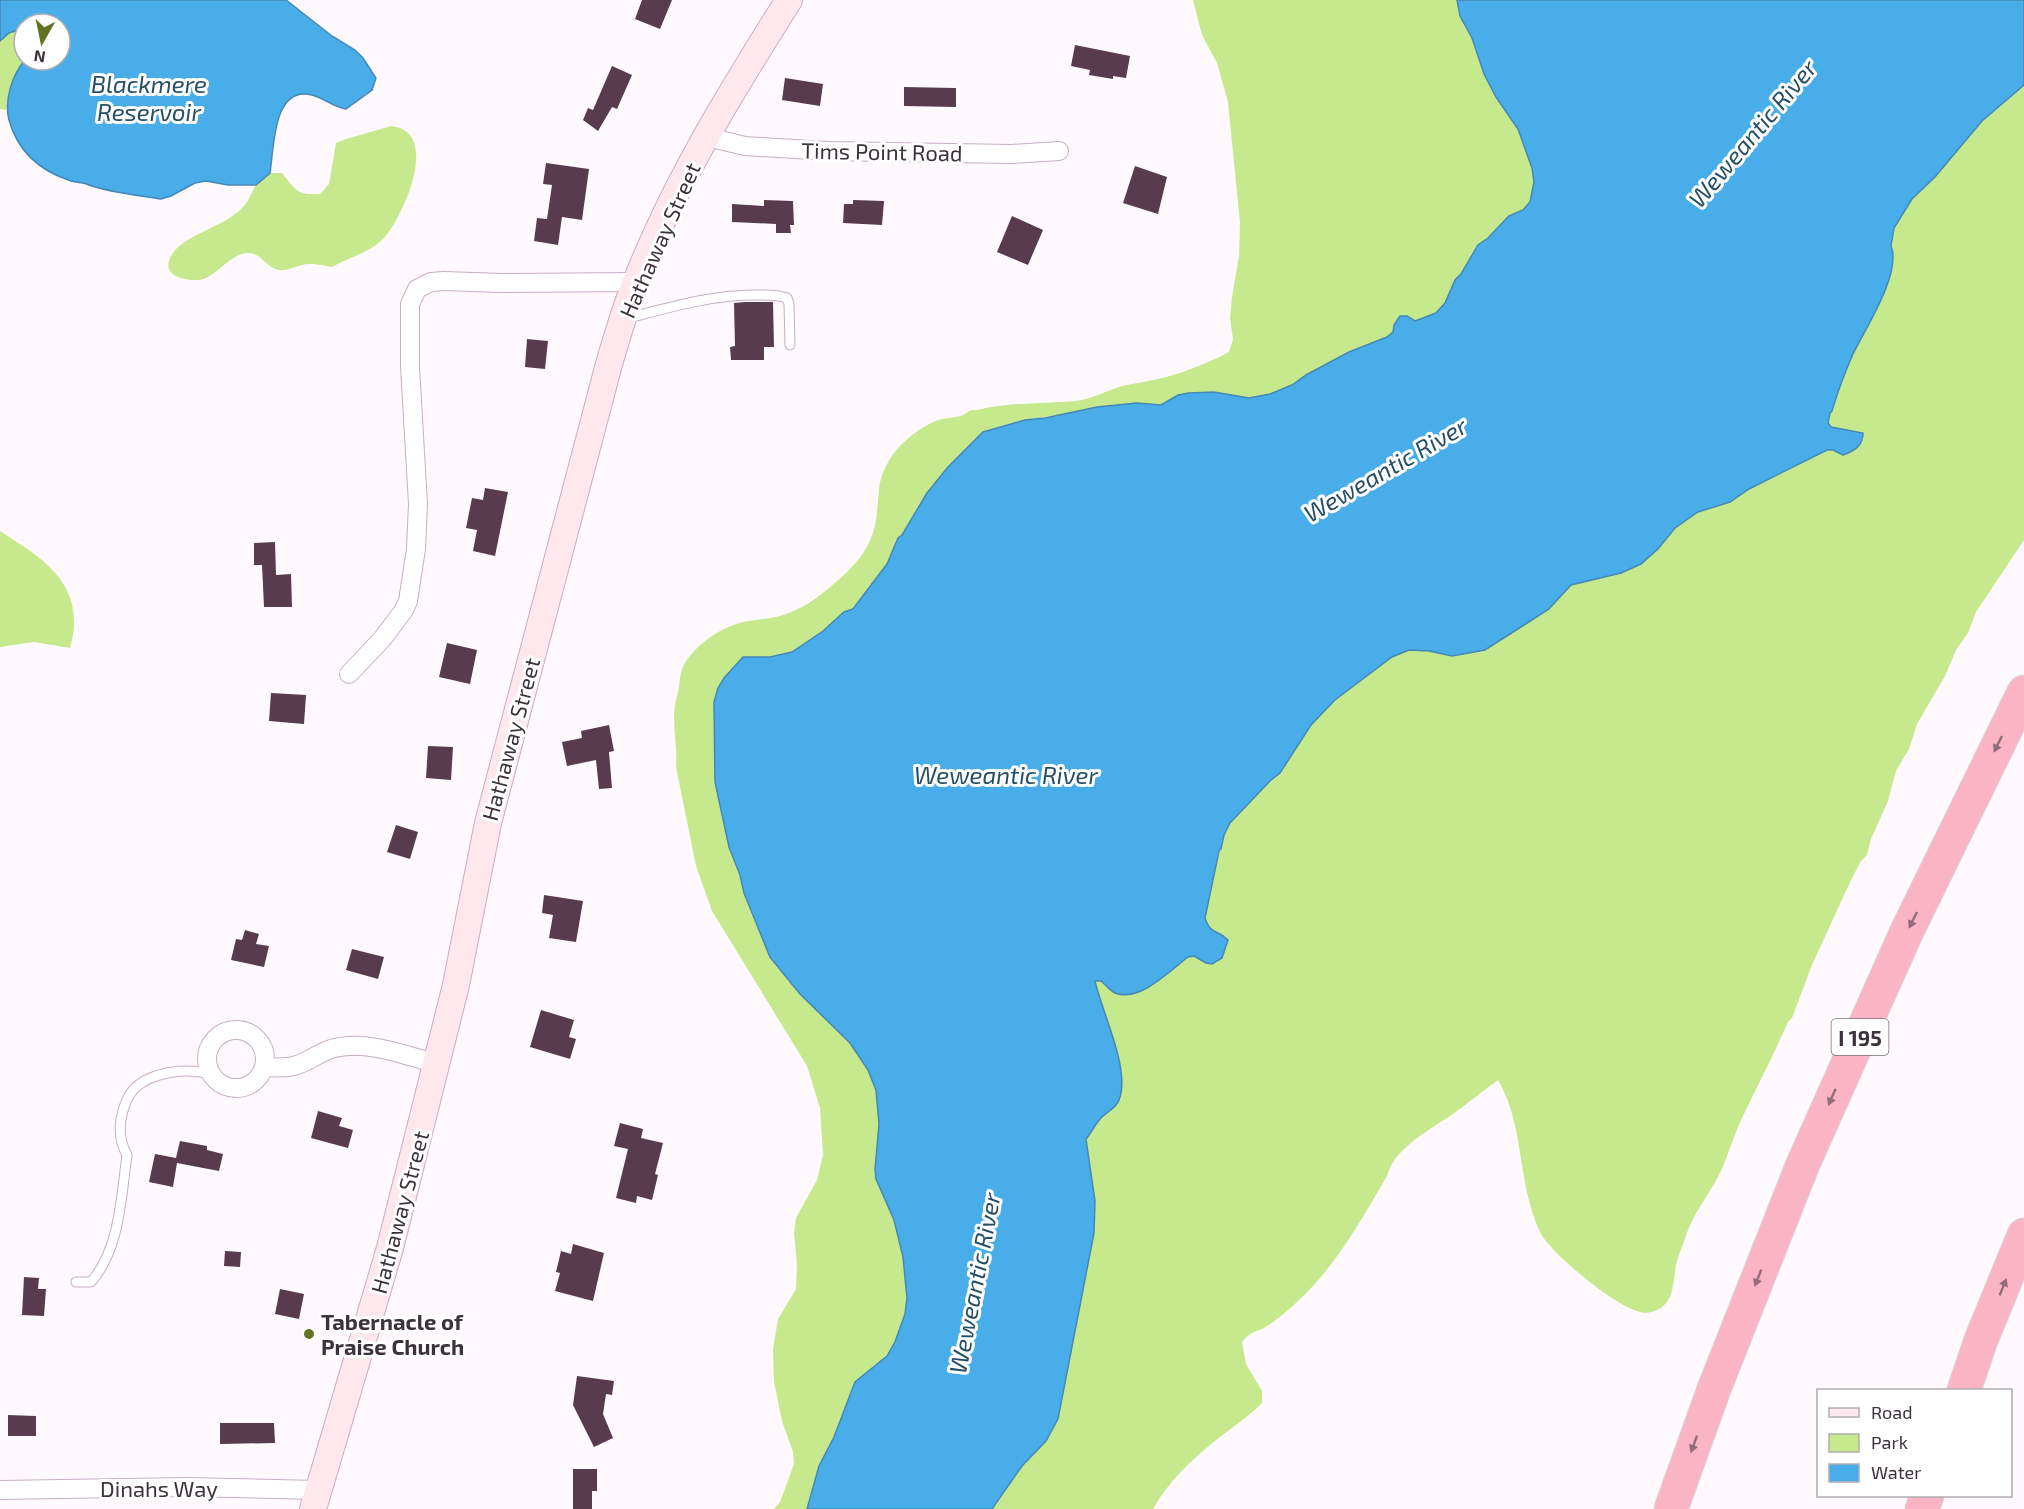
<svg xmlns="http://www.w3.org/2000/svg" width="2024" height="1509" viewBox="0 0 2024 1509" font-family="'Exo 2',sans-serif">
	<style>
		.green { fill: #c6e98e }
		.water { fill: #48ade9; stroke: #4588b5; stroke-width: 1.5 }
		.building { fill: #583c4d }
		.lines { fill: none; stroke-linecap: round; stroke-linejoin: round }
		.lane-casing { stroke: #c9acc5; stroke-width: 11 }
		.street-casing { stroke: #c9acc5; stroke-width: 20 }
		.secondary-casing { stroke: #c9acc5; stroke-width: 28 }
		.highway-casing { stroke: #d8d6d8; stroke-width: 35 }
		.lane { stroke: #fff; stroke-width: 9 }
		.street { stroke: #fff; stroke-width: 18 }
		.secondary { stroke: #fee8ee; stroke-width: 26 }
		.highway { stroke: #fbb4c6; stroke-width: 33 }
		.oneway { fill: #926c7a }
		.poi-dot { fill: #627422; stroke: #fff; stroke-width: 2 }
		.labels { text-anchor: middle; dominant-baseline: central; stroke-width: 6; stroke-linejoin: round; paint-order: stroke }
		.shield { fill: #fff; stroke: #777076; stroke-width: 1.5 }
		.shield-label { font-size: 21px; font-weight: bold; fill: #3d323c }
		.street-label { font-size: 22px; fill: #3d323c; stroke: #fff }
		.poi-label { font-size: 22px; font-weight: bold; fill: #3d323c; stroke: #fff; text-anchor: start }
		.water-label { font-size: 24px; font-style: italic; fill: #254e67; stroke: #fff }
	</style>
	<rect width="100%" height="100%" fill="#fff9fe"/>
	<!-- green -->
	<path class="green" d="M1193 0H1457L1460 16 1472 38 1484 74 1496 97 1518 129 1532 168 1534 182 1531 202 1523 210 1509 216 1488 238 1478 245 1461 274 1455 280 1445 303 1436 313 1415 322 1407 316 1394 325 1393 332 1387 337 1349 352 1306 375 1292 385 1270 394 1249 398 1214 392 1178 395 1161 405 1137 403 1025 420 983 432 948 467 927 493 902 536 898 538 887 564 853 609 844 612 823 631 792 652 770 657H743L718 688 714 702 715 782 729 847 740 875 744 893 770 957 800 994 850 1043 868 1070 876 1090 879 1124 875 1170 876 1179 894 1220 903 1257 907 1298 905 1314 895 1342 887 1356 855 1382 834 1437 819 1466 807 1509H774L780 1502 794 1464 793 1452 782 1421 774 1382 773 1349 778 1319 796 1289 797 1265 794 1233 796 1218 817 1180 823 1155 820 1108 807 1066 712 911 696 866 676 767C678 742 670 719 677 696 681 683 678 673 686 661 698 644 716 631 736 624 749 619 763 620 776 617 793 613 811 603 824 592 842 578 863 559 871 538 878 522 877 506 879 489 883 457 909 432 938 420 945 418 953 418 960 416 965 415 968 411 972 410 973 410 980 410 981 409 1010 403 1029 404 1057 402 1067 402 1079 401 1089 398 1103 394 1117 386 1132 384 1166 379 1199 368 1229 352L1233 339 1230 318 1232 297 1239 256 1240 223 1228 102 1217 63 1202 35Z
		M24 28 25 60 20 66 12 84 6 110 0 109V41L9 33Z
		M2024 85V540L1976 612 1968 633 1956 650 1945 676 1917 724 1909 749 1896 771 1888 801 1871 839 1867 855 1861 861 1851 880 1812 965 1792 1018 1788 1022C1774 1054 1758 1085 1743 1116 1734 1134 1729 1153 1721 1171 1710 1194 1692 1214 1685 1239 1682 1247 1678 1256 1676 1265 1673 1280 1675 1300 1659 1309 1652 1313 1644 1314 1637 1311 1614 1305 1550 1253 1540 1232 1517 1184 1525 1126 1498 1080 1484 1090 1471 1101 1457 1111 1434 1128 1395 1146 1387 1176 1361 1220 1336 1266 1298 1301 1289 1310 1279 1318 1269 1325 1257 1333 1253 1329 1242 1342L1246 1364 1262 1391V1403C1247 1418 1231 1428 1215 1441 1190 1461 1169 1481 1153 1509H992L1022 1466 1046 1441 1058 1419 1094 1233 1095 1201 1086 1139 1100 1118 1111 1111 1113 1038 1103 1010 1095 981 1101 980 1114 993 1152 986 1188 957 1194 956 1206 963 1225 937C1213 932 1209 930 1205 918L1219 851 1221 849 1224 835 1230 823 1270 781 1280 773 1311 725 1335 700 1392 657 1409 650 1429 651 1452 656 1549 609 1571 585 1621 573 1658 549 1675 528 1698 512 1730 502 1749 489 1827 450H1833L1843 455 1828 423 1830 412 1833 411C1838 391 1845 372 1853 354 1865 329 1902 273 1891 247L1894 228 1912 199 1935 177 1982 121Z
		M391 126C442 131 403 217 384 238 369 254 350 256 332 267 325 266 317 264 309 264 299 264 288 272 278 270 266 267 260 252 247 253 230 254 214 279 199 280 182 281 158 274 173 253 186 234 224 227 242 208 249 202 251 192 256 185 260 180 266 176 270 173H282C297 191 296 195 320 194L329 184 336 143 346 139Z
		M0 531C35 554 76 576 74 625 74 632 72 640 70 648L34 642 0 647Z"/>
	<!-- water -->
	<path class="water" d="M0 0H286L332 36 355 50 363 58 376 78 372 90 346 109C333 107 324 98 312 95 273 85 274 147 270 173L256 185H228L206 181 195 183 171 196 161 199C138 195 111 193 89 185 84 182 77 183 71 181 40 171 18 153 9 120 4 101 12 75 25 60H60V24H24V28L9 33 0 41Z
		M1457 0H2024V85L1982 121 1935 177 1912 199 1894 228 1891 246C1902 273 1865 329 1853 354 1845 372 1838 391 1832 411L1830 413 1828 423 1831 427 1863 433C1863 446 1854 451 1843 455L1833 450H1827L1749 489 1730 502 1698 512 1675 528 1658 549 1641 564 1621 573 1571 585 1549 609 1485 650 1452 656 1429 651 1409 650 1392 657 1335 700 1311 725 1280 773 1270 781 1230 823 1224 835 1221 849 1219 851 1205 918C1211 936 1218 929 1228 940L1222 958 1212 964 1206 963 1194 956 1188 957C1171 970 1139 1003 1115 993 1110 991 1105 984 1101 981H1095C1102 1013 1131 1070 1119 1100 1116 1109 1106 1112 1100 1119 1095 1125 1091 1133 1086 1139L1095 1201 1094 1233 1058 1419 1046 1441 1022 1466 992 1509H807L819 1466 834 1437 855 1382 887 1356 895 1342 905 1314 907 1298 903 1257 894 1220 876 1179 875 1170 879 1124 876 1090 868 1070 850 1043 800 994 770 957 744 893 740 875 729 847 715 782 714 702 718 688 724 678 743 657H770L792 652 823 631 844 612 853 609 887 564 898 538 902 535 927 493 948 467 983 432 1025 420 1045 418 1097 407 1137 403 1161 405 1178 395 1189 393 1214 392 1249 398 1270 394 1292 385 1306 375 1349 352 1387 337 1393 332 1394 325 1400 316H1407L1415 321 1436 313 1445 303 1455 280 1461 274 1478 245 1488 238 1509 216 1523 210 1530 202 1534 182 1532 168 1518 129 1496 97 1484 74 1472 38 1460 16Z"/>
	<!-- building -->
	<path class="building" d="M642 0H672L660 29 635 19Z
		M1075 45 1130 56 1126 78 1113 76V79L1089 75 1090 70 1071 66Z
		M612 66 632 75 617 109 612 107 598 131 583 120 588 108 593 110Z
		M785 78 823 84 820 106 782 100Z
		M904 87 956 88V107L904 106Z
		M546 163 589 169 582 220 562 217 558 245 534 241 537 218 547 219 552 185 543 184Z
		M1135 166 1167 177 1158 214 1123 203Z
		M764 200 793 201 794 225H790L791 233H776V224L732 222V204L764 206Z
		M853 200 884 201 882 225 843 223 844 204H853Z
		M1012 216 1043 230 1028 265 997 252Z
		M745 302H773L774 347H764V360H731L730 347 735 346 734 303Z
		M527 339 548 341 545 369 525 367Z
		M485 488 508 492 495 556 473 551 477 530 466 528 472 498 483 500Z
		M275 542 276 575 291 574 292 607H264L262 565H254V543Z
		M447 643 477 650 470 684 439 677Z
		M271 693 306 695 304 724 269 721Z
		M609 725 614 751 609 752 612 788 599 789 596 760 567 766 562 742 582 738 581 731Z
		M428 746 453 747 451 780 426 778Z
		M396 825 418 832 410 859 387 852Z
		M544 895 583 901 576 942 549 938 553 915 542 913Z
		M245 930 259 934 256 944 269 946 264 967 231 960 236 939 242 940Z
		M352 949 384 957 378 979 346 970Z
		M541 1010 574 1020 569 1037 576 1039 570 1059 530 1047Z
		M318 1111 342 1118 339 1126 353 1130 348 1148 311 1138Z
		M620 1123 643 1129 641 1138 663 1143 655 1174 658 1175 652 1200 637 1196 636 1203 616 1198 628 1149 614 1146Z
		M180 1141 207 1146V1150L223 1154 219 1171 177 1163 173 1187 149 1182 155 1154 176 1158Z
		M573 1244 604 1253 593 1301 555 1291 560 1273 556 1272 561 1251 571 1254Z
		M225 1251 241 1252 240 1267 224 1266Z
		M24 1277 39 1278 38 1289H46L44 1316 22 1315Z
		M280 1289 304 1294 299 1319 275 1314Z
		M577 1376 614 1381 612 1395 606 1394 603 1414 613 1438 594 1447 573 1405Z
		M8 1415 36 1416V1436H8Z
		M220 1423H274L275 1443 220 1444Z
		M573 1469H597V1491H592V1509H573Z"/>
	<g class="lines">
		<!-- lane casing -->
		<g class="lane-casing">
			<path id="lane" d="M625 319C668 308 710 295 754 295 766 295 776 294 787 298L789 304 790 345
				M76 1282H91C120 1249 121 1197 127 1155 120 1143 119 1132 121 1119 123 1109 127 1096 134 1089 152 1071 187 1068 210 1074"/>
		</g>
		<!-- street casing -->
		<g class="street-casing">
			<path id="street" d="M707 137 745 146 828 151 1012 154 1059 151
				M349 674 383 638 404 610 408 601 416 549 418 504 410 367V304L417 289 431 282 444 281 502 283 635 282
				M207 1059a29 29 0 1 1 58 0a29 29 0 1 1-58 0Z
				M264 1067C275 1067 286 1069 297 1065 309 1061 319 1053 331 1049 366 1039 404 1055 437 1064
				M0 1490 187 1487 318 1490"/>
		</g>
		<!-- secondary casing -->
		<g class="secondary-casing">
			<path id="secondary" d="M313 1509 390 1248 456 985 488 823 609 364C617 337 625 308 636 282 675 182 732 90 789 0"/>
		</g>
		<!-- highway casing -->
		<g class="highway-casing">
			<path id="highway" d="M1964 1390 1981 1340 2024 1235
				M1671 1509 1714 1389 1803 1164 1907 931 2024 692
				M1922 1509 1927 1496"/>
		</g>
		<!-- lane -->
		<use href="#lane" class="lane"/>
		<!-- street -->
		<use href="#street" class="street"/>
		<!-- secondary -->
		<use href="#secondary" class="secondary"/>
		<!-- highway -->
		<use href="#highway" class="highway"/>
	</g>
	<!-- one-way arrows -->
	<defs><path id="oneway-solid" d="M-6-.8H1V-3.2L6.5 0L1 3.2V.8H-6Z" transform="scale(1.5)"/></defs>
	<g class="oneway">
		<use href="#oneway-solid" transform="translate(1998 744) rotate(116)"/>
		<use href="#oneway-solid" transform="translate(1913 920) rotate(116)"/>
		<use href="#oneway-solid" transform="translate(1832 1097) rotate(114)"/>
		<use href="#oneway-solid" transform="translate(1758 1278) rotate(111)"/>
		<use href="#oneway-solid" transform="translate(2003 1287) rotate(-68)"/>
		<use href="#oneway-solid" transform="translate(1694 1444) rotate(110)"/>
	</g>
	<!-- markers -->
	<circle class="poi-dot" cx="309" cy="1334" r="6"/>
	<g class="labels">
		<!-- shield labels -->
		<rect class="shield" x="1831.5" y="1019" width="57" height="36" rx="4.5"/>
		<g class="shield-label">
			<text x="1860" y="1037">I 195</text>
		</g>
		<!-- street labels -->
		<g class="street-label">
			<text transform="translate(882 151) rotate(1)">Tims Point Road</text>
			<text transform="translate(659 240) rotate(-66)">Hathaway Street</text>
			<text transform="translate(510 739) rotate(-75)">Hathaway Street</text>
			<text transform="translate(399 1212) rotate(-75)">Hathaway Street</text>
			<text x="159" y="1488">Dinahs Way</text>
		</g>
		<!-- poi labels -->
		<g class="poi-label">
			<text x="321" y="1321">Tabernacle of<tspan x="321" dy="25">Praise Church</tspan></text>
		</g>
		<!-- water labels -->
		<g class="water-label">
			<text x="149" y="83">Blackmere<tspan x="149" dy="28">Reservoir</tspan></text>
			<text transform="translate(1752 133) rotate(-50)">Weweantic River</text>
			<text transform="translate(1385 469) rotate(-30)">Weweantic River</text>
			<text x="1006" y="774">Weweantic River</text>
			<text transform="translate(974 1283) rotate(-79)">Weweantic River</text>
		</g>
	</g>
	<!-- legend -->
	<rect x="1817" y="1389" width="195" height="108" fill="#ffffff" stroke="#b1adb1" stroke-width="1.5"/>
	<rect x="1829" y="1408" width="30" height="9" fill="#fee8ee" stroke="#b1adb1" stroke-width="1.5"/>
	<text x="1871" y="1419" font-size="18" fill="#3d323c">Road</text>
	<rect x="1829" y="1434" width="30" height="18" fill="#c6e98e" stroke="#b1adb1" stroke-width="1.5"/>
	<text x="1871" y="1449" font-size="18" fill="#3d323c">Park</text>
	<rect x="1829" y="1464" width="30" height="18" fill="#48ade9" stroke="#b1adb1" stroke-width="1.5"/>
	<text x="1871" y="1479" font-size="18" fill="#3d323c">Water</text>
	<!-- north arrow -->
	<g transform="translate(42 42) rotate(189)"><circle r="28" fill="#ffffff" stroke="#b1adb1" stroke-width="1.5"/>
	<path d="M0-4.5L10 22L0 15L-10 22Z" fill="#627422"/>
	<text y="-9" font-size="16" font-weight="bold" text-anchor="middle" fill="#3d323c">N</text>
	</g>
</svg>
